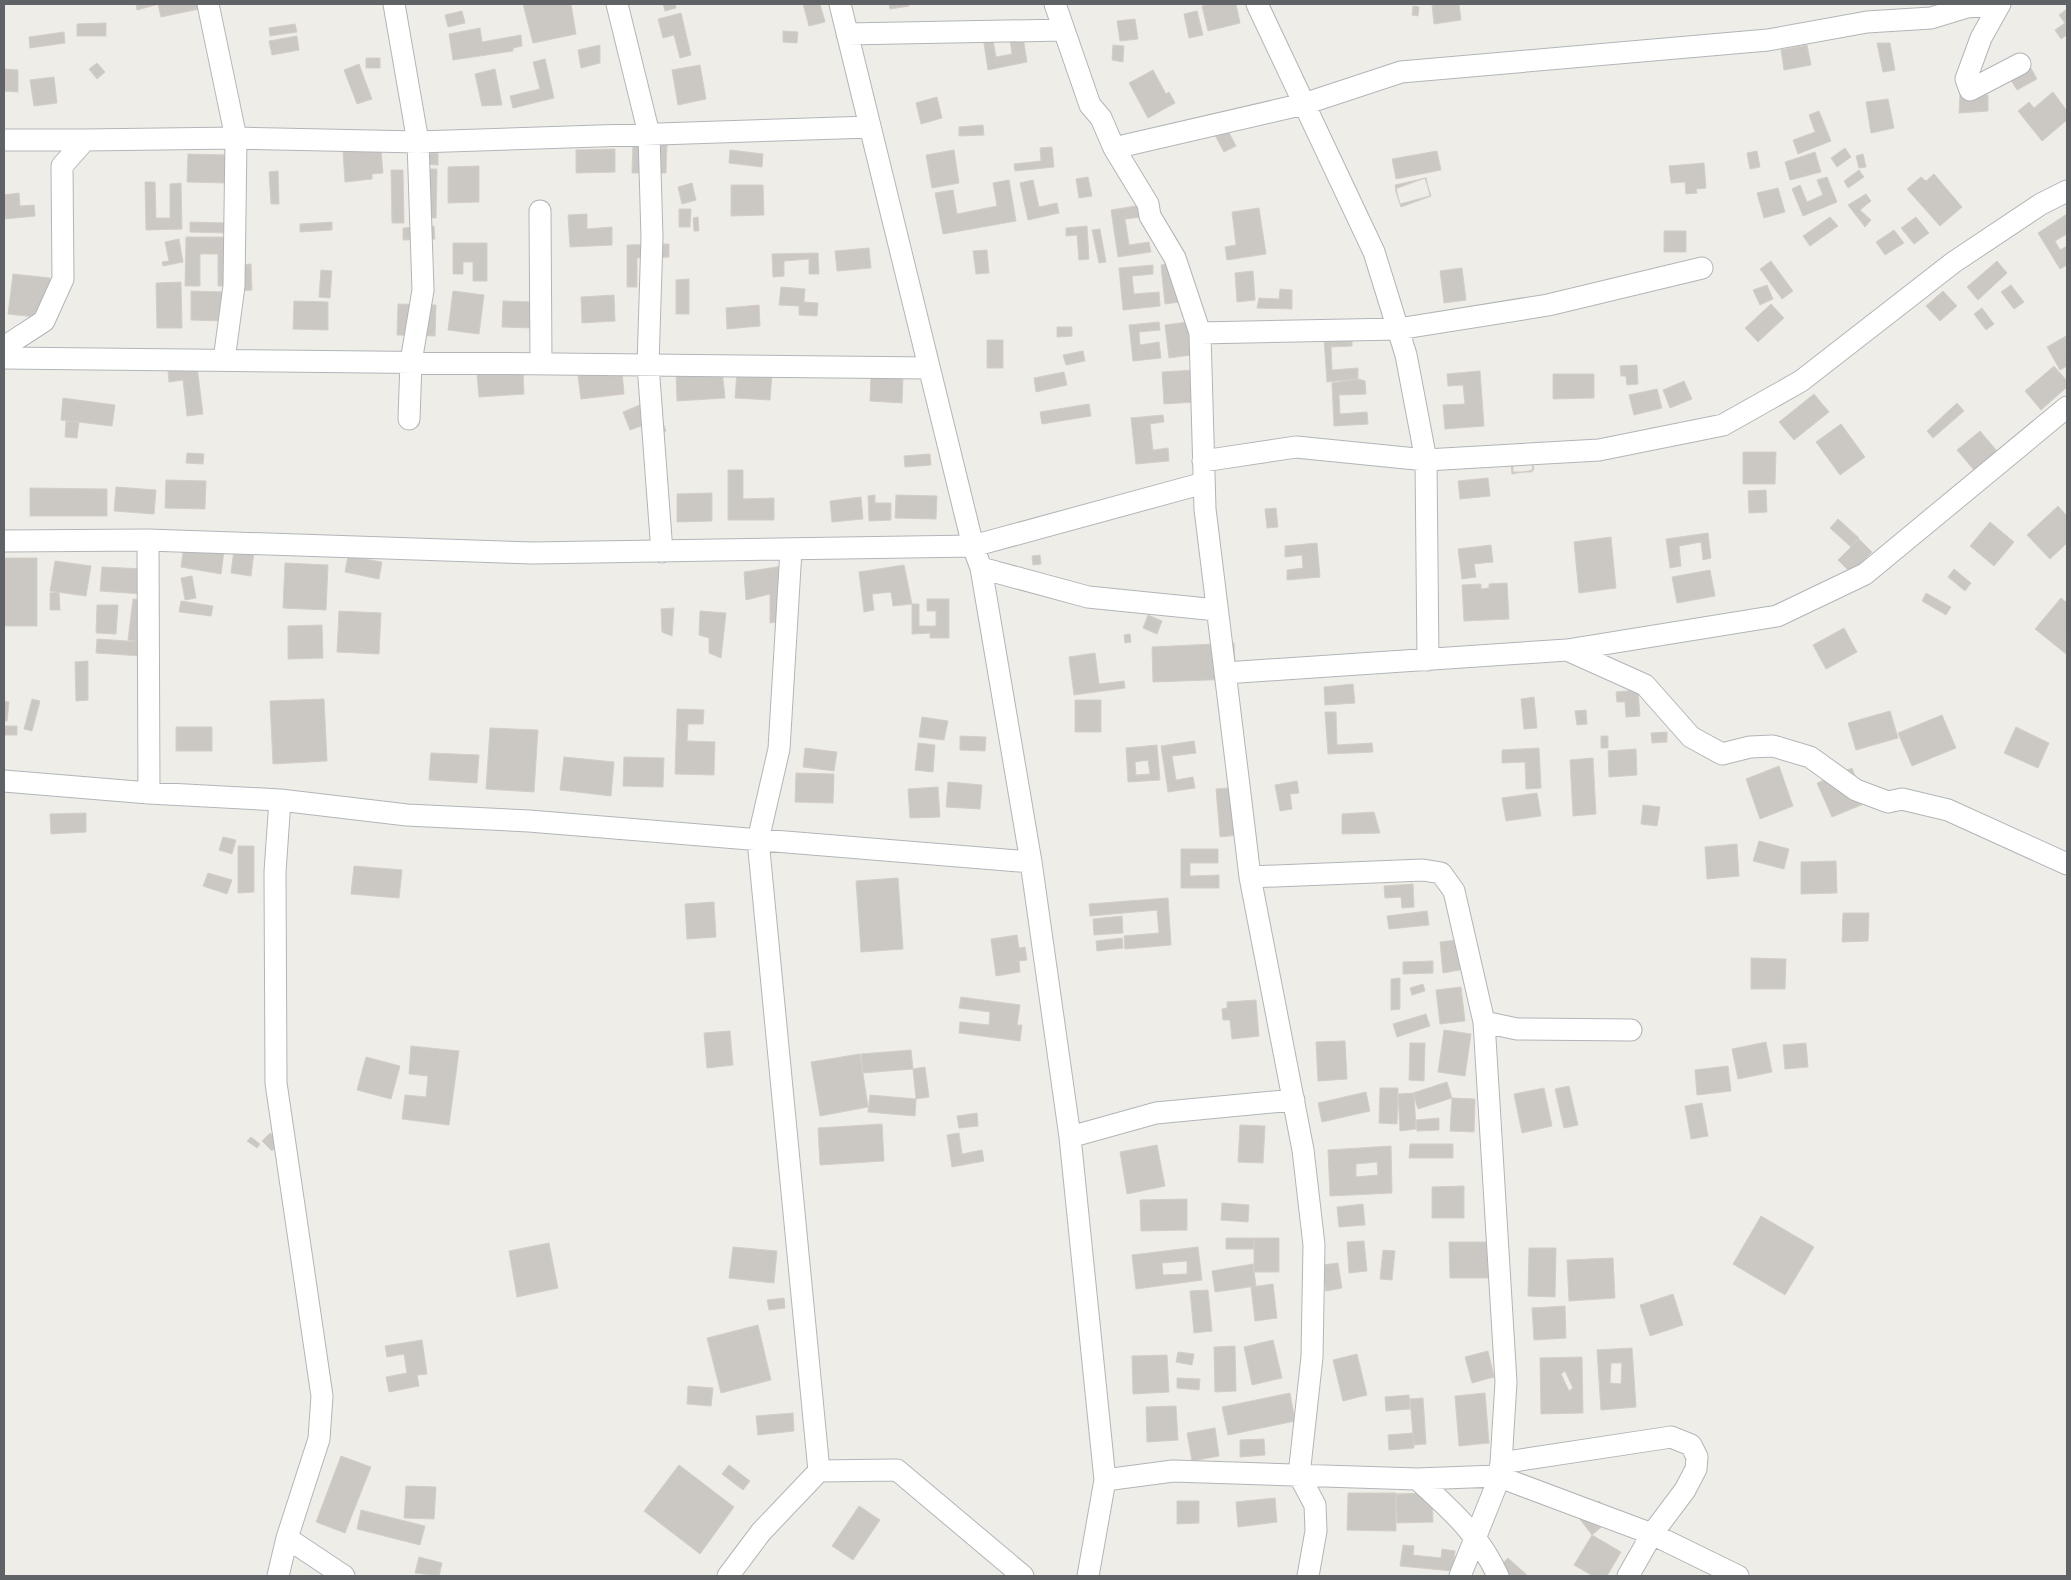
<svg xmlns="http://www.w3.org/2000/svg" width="2071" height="1580" viewBox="0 0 2071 1580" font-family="Rubik,sans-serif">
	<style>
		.building { fill: #cbc8c4; stroke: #d4cec6; fill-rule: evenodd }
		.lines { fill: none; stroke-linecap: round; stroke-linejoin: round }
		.minor-casing { stroke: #b2b5b8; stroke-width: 23 }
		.minor { stroke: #fff; stroke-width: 21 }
	</style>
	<rect width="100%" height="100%" fill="#efede8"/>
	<!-- building -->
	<path class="building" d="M136 4H159L137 10Z
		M158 4H213V6L161 17Z
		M523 4H571L576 34 533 43Z
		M663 4H675L676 8 665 11Z
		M803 4H820L825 22 809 26Z
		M889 4H908L909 6 890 9Z
		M1209 4H1236L1240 23 1208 31 1202 6Z
		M1432 4H1459L1461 20 1434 24Z
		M1413 6 1419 7 1418 16 1412 15Z
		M2067 9V35L2061 39 2055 30 2065 23 2059 15Z
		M462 11 465 23 448 27 445 15Z
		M1197 11 1203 35 1189 38 1184 14Z
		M681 13 691 55 680 58 674 35 663 38 658 19Z
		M1135 19 1138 39 1120 41 1117 21Z
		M106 23V36H77V24Z
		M295 24 297 32 270 36 269 28Z
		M480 28 482 42 521 35 522 46 513 48V51L453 60 449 34Z
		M783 31 798 32 797 43 783 42Z
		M64 32 65 43 30 48 29 37Z
		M992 35 996 57 1012 54 1010 39 1023 37 1027 62 988 70 983 37Z
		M297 36 299 50 272 55 269 41Z
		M1877 43H1890L1895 70 1883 72Z
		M600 45V63L581 68 578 50Z
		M1113 45 1124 46 1123 62 1112 60Z
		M1807 45 1811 65 1784 70 1781 50Z
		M366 58H380V68H366Z
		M545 59 554 98 513 108 510 96 540 89 533 62Z
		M97 63 105 72 97 79 89 69Z
		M359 64 372 99 357 104 344 70Z
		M700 65 706 99 678 105 672 70Z
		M2031 68 2037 79 2017 90 2011 80Z
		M4 69 18 70V92L4 91Z
		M495 69 502 105 482 106 475 74Z
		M1153 70 1166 94 1169 92 1175 103 1148 118 1129 83Z
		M54 77 57 103 34 106 30 80Z
		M2053 92 2067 111V120L2042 141 2018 111 2029 102 2034 108Z
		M1960 95H1988V111L1959 113Z
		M937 97 942 118 921 124 916 103Z
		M1888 99 1894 128 1871 133 1866 102Z
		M1819 111 1831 141 1798 154 1793 140 1815 132 1809 115Z
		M1223 121 1236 146 1224 152 1211 128Z
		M983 125 984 135 959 136V127Z
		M633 144H667L666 173H632Z
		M1052 147 1054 167 1015 171 1014 164 1041 161 1040 148Z
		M1845 148 1851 157 1837 167 1831 158Z
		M615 149V172L576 173V150Z
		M381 150 383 173 372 174V179L345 182 343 152Z
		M730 150 763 154 762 167 729 163Z
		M954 150 959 183 932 188 926 155Z
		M1437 151 1441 170 1396 179 1392 159Z
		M1757 151 1760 167 1750 169 1747 153Z
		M1815 152 1821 172 1790 180 1785 162Z
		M419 153H438V165L419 164Z
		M188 154 228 155 227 183 187 182Z
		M1863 154 1866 167 1859 168 1856 156Z
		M1704 163 1706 188 1696 189 1697 193 1686 194 1685 182 1671 183 1669 166Z
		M479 166V202L448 203V167Z
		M419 169H437L436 218H419Z
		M391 170H403L404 223H392Z
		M1859 170 1864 177 1848 188 1844 181Z
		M278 171 279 204H271L269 172Z
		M1934 174 1962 207 1940 226 1907 189 1921 177 1926 181Z
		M1088 177 1092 196 1079 198 1076 179Z
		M1827 177 1837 202 1803 216 1792 189 1800 185 1807 202 1823 195 1817 180Z
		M1425 178 1431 196 1401 207 1395 189Z
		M1426 178 1430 196 1400 204 1395 185Z
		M1009 180 1016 221 943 234 935 193 953 190 957 214 997 206 993 183Z
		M1033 180 1039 207 1057 203 1059 213 1028 220 1020 183Z
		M145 182H155L156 218H170V184L181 183 182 229 146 230Z
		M692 183 696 200 682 204 678 187Z
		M731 185H763L764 215 731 216Z
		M1778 188 1785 212 1764 218 1757 193Z
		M19 193 20 206 34 205 35 216 5 219 4 195Z
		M1866 194 1871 201 1860 210 1871 220 1865 227 1848 205Z
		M1148 204 1150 216 1125 219 1129 245 1149 242 1151 252 1118 257 1111 210Z
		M1259 208 1266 254 1227 260 1225 247 1236 245 1232 212Z
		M679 209H691L690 227H679Z
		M587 214V229L612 227V245L570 247 568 215Z
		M2067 214V234L2055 241 2060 250 2067 246V265L2060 269 2038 233Z
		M698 217 699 231H694L693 218Z
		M1830 217 1838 226 1810 246 1803 236Z
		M1916 217 1929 233 1914 244 1901 228Z
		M190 222 227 223V233L190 232Z
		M332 222V230L300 232V224Z
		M434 226 435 239 403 240V228Z
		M1087 226 1089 259 1079 260 1077 235 1066 236V228Z
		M1100 229 1106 262 1099 263 1092 230Z
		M1894 230 1904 243 1885 255 1876 242Z
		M1664 231H1686V252H1664Z
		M186 237H227V286H218V254H200V286H185Z
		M179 239 183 262 163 266 162 262 169 261 165 242Z
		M453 243H487V281H473V262H463V274H453Z
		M669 244V257L637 258V287H627V245Z
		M869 248 871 268 837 271 835 251Z
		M987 250 989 273 976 274 973 251Z
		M818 253 819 274H809V259L784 261V276L773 277 772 254Z
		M1771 261 1793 291 1782 299 1760 269Z
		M1997 261 2007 273 1978 300 1967 287Z
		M1184 262 1188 301 1165 304 1161 265Z
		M251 264 252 290 240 291 239 265Z
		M1153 265V274L1132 276 1134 294 1159 292 1160 306 1123 310 1119 268Z
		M1462 268 1466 300 1444 303 1440 271Z
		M321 270 332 271 330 298 319 297Z
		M1253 271 1255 300 1237 302 1235 273Z
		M13 274 50 278 45 318 8 314Z
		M689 279V314H676V280Z
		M181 282 182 328H157L156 283Z
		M1767 285 1773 299 1760 305 1753 290Z
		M2011 285 2024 302 2014 309 2001 292Z
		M781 287 805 289 804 302 818 303 817 316 799 315V306L779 305Z
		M1280 289 1292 290V309L1257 308 1259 298 1279 299Z
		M191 291 224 292 223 321 191 320Z
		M453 291 484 295 479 334 448 330Z
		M1943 291 1957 306 1940 321 1926 306Z
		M614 295 615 321 582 323 581 297Z
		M294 301 328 302V330L293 329Z
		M503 301 533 302 532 328 502 327Z
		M398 304 436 305 435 336 397 335Z
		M1771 304 1784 318 1758 342 1745 328Z
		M759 305 760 326 727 329 726 308Z
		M1982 308 1994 324 1986 330 1974 314Z
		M1159 322 1160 330 1139 332 1140 345 1159 342 1161 358 1133 361 1129 325Z
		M1187 322 1191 355 1169 358 1165 325Z
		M1057 327H1072V336L1057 337Z
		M1352 336V346L1331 347 1332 370 1358 368V379L1327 382 1324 338Z
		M2066 336 2067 366 2060 370 2047 347Z
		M987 340H1003V368H987Z
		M1083 351 1085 361 1066 365 1063 355Z
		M1637 365 1638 384 1627 385 1626 376H1621L1620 366Z
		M197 366 203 414 187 416 183 380 169 382 168 370Z
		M2054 366 2067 381V387L2041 410 2025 391Z
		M523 370 524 394 479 397 477 374Z
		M722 370 725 398 677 401 676 373Z
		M1194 370 1196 402 1164 404 1162 372Z
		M622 371 624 394 581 399 578 376Z
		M1480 371 1484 426 1445 429 1443 405 1465 404 1463 385 1448 386 1447 374Z
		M737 372 772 374 770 400 735 398Z
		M1064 372 1067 385 1036 392 1034 378Z
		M1553 374H1594V398L1553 399Z
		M871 375 903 377 902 403 870 401Z
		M1358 379 1365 381 1366 394 1339 395 1340 414 1367 412 1368 424 1334 426 1332 383Z
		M1684 381 1692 399 1670 408 1663 390Z
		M1657 389 1662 408 1634 415 1629 395Z
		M1814 394 1829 412 1794 440 1779 422Z
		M63 398 115 405 112 426 61 420Z
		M654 399 666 431 646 439 641 426 630 430 623 412Z
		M1957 403 1964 411 1933 438 1927 431Z
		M1089 404 1091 416 1042 424 1040 412Z
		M1163 415 1164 422 1150 424 1153 450 1168 448 1169 461 1136 464 1131 418Z
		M66 421 79 422 77 438 65 437Z
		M1841 424 1865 457 1840 475 1816 442Z
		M1980 431 1997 451 1974 470 1957 450Z
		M1743 452H1776L1775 484H1743Z
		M187 453 204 454 203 464 186 463Z
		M930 454 931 465 905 467 904 456Z
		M1513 456H1533L1532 472H1513Z
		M1532 460 1534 470 1512 474 1511 464Z
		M728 470H743V499L774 498V520H728Z
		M1488 478 1490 496 1460 499 1458 481Z
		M166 480 206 481 205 509 165 508Z
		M116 487 156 490 154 514 114 511Z
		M30 488 107 489V516H30Z
		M1766 490 1767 512 1749 513 1748 491Z
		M712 493V521L677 522V494Z
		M875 495V503H891V520L869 521 868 496Z
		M896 495 937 496 936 519 895 518Z
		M861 497 863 519 832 522 830 501Z
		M2058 506 2067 516V543L2050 559 2027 535Z
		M1276 508 1278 527 1267 528 1265 509Z
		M1838 519 1859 538 1851 547 1830 528Z
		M1990 522 2014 542 1994 566 1970 546Z
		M1708 533 1711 558 1703 560 1701 542 1679 546 1681 566 1670 568 1666 539Z
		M1611 537 1616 588 1579 593 1574 542Z
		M1859 539 1872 552 1851 573 1838 560Z
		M1317 543 1320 577 1287 580V570L1303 568 1302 555 1285 557V546Z
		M1491 545 1493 562 1474 564 1476 577 1462 579 1458 549Z
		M184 546 224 551 221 574 181 567Z
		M234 550 254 552 251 576 231 573Z
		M1040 555 1041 564 1033 565 1032 556Z
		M348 556 382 562 379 579 345 572Z
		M4 558H37V626H4Z
		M55 561 91 566 86 596 50 591Z
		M285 563 328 565 326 610 283 608Z
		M904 565 912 604 893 606 891 592 872 594 874 610 864 612 859 572Z
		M783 566 787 620 770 623V594L746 600 744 572Z
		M102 567 144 569 142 594 100 591Z
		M1954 569 1971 583 1965 591 1948 577Z
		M1710 570 1715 596 1677 603 1672 577Z
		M192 576 196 598 185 600 181 578Z
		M1507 583 1509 619 1464 621 1462 585 1481 584V589L1489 588V584Z
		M59 592 60 610H50V593Z
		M1926 593 1951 607 1946 615 1922 601Z
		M2061 598 2067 603 2066 654 2035 629Z
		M133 599 147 600 142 642 128 640Z
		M927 599H949V638H930V633L912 634V604H919V626H936V611H927Z
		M181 601 213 606 211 616 179 612Z
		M97 605H118L116 634 96 633Z
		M674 608 672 636 662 632 661 609Z
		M339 611 381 613 379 654 337 652Z
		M700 611 726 613 721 658 709 653V638L699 635Z
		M1148 615 1162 621 1157 634 1143 628Z
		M322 625 323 658 288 659V626Z
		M1844 628 1857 652 1826 669 1813 645Z
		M1130 634 1131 642 1125 643 1124 635Z
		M97 639 142 642 141 656 96 653Z
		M1234 643 1236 679 1153 682 1152 647Z
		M1095 653 1099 684 1124 681 1125 688 1074 695 1069 657Z
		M88 661V700L76 701 75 662Z
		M1353 684 1355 703 1325 705 1324 687Z
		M1638 690 1640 716 1626 717 1625 702H1617L1616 692Z
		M1534 697 1537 728 1524 729 1521 699Z
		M32 699 40 701 32 731 24 729Z
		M324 699 327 761 273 764 270 701Z
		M1075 700H1101V732H1075Z
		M4 701 9 702 7 721H4Z
		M677 709 704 710 703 724H688L687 741 715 742 714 775 675 774Z
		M1586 710 1587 724 1577 725 1575 711Z
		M1890 711 1898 738 1856 750 1848 723Z
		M1325 712H1336L1337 745 1372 743 1373 752 1328 754Z
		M1942 715 1956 748 1912 766 1898 733Z
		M922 717 948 721 944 740 919 737Z
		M4 726H17V735H4Z
		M176 727H212V751H176Z
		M2016 727 2049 743 2038 768 2004 753Z
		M490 728 538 730 534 792 486 789Z
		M1667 732V742L1652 743 1651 733Z
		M960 736 986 737 985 751 960 750Z
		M1601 736H1608V748H1601Z
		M1194 741 1196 753 1172 756 1176 780 1193 777 1195 788 1168 792 1161 746Z
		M918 743 935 745 933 772 915 770Z
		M1157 745 1160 780 1128 782 1126 748ZM1148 760 1150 774 1136 775 1135 762Z
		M805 748 837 752 834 771 803 767Z
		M1539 748 1541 788 1526 789 1525 762 1502 763V750Z
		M1636 749 1637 775 1609 777 1608 751Z
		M431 753 479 755 477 783 429 780Z
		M564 757 614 762 611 796 560 790Z
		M624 757 664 758 663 787 623 786Z
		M1593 758 1596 814 1573 816 1570 760Z
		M1779 766 1793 806 1760 819 1746 779Z
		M1852 768 1866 803 1832 817 1817 783Z
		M796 773 834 774 833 803 795 802Z
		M1297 781 1299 793 1290 794 1292 809 1280 811 1275 785Z
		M948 782 982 785 980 809 946 807Z
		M938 787 940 817 910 818 908 789Z
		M1239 787V835L1220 837 1216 789Z
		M1537 793 1541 816 1506 821 1502 798Z
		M1643 805 1660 807 1657 826 1641 824Z
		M1374 812 1380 833 1342 834V814Z
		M86 813V832L51 834 50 814Z
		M223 837 236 840 232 854 219 850Z
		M1759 841 1789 849 1784 869 1753 861Z
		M1737 844 1739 876 1707 879 1705 847Z
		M238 846H254V892L238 893Z
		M1181 849H1218V863H1190V876L1219 875V888H1181Z
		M1836 861 1837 893 1801 894V862Z
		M354 866 402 870 399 898 351 894Z
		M208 873 232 880 227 894 203 886Z
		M898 878 903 949 861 952 856 881Z
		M1413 884 1414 907 1402 908 1401 897 1385 898 1384 886Z
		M1168 898 1171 945 1125 949 1124 936 1159 933 1157 910 1090 916 1089 904Z
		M714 902 716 937 687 939 685 904Z
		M1427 911 1429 925 1389 929 1387 916Z
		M1843 913H1869L1868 941 1842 942Z
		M1122 916 1123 933 1094 935 1093 919Z
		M1017 935 1019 948 1025 947 1027 960 1019 961 1020 972 996 976 991 939Z
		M1122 938 1123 948 1097 951 1096 941Z
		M1457 940 1460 970 1443 973 1440 942Z
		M1751 958 1786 959 1785 989H1751Z
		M1433 961V973L1403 974V962Z
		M1400 978V1009L1391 1010V979Z
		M1423 984 1425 991 1412 995 1410 988Z
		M1461 987 1465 1021 1440 1024 1436 990Z
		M961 997 1020 1005 1017 1025H1022L1020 1041 959 1033 960 1022 989 1025 990 1012 959 1008Z
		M1256 1000 1259 1036 1232 1039 1230 1020H1223L1222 1009 1227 1008V1002Z
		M1426 1014 1430 1026 1397 1037 1393 1024Z
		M1444 1030 1471 1034 1465 1076 1438 1072Z
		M730 1031 733 1065 707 1068 704 1033Z
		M1345 1041 1347 1079 1318 1081 1316 1042Z
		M1766 1042 1772 1072 1738 1079 1732 1049Z
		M1410 1043H1425L1424 1081 1409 1080Z
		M1806 1043 1808 1067 1785 1069 1783 1045Z
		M411 1046 459 1051 449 1125 402 1119 405 1095 426 1097 428 1076 409 1074Z
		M911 1050 913 1069 863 1073 861 1054Z
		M860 1054 868 1107 820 1116 811 1062Z
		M366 1057 400 1066 391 1099 357 1090Z
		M1728 1066 1731 1091 1697 1095 1695 1070Z
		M925 1067 929 1097 916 1099 913 1069Z
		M1447 1082 1452 1098 1418 1109 1413 1093Z
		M1569 1086 1578 1125 1564 1128 1555 1089Z
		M1380 1088H1398L1397 1124 1379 1123Z
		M1544 1088 1552 1126 1522 1133 1514 1094Z
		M1366 1092 1370 1111 1322 1122 1318 1103Z
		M1414 1093 1416 1129 1400 1131 1398 1094Z
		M870 1095 916 1099 915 1116 868 1112Z
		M1452 1098 1475 1099 1474 1132 1450 1131Z
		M1702 1103 1708 1136 1691 1139 1685 1106Z
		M977 1113 978 1126 959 1128 957 1116Z
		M1439 1118V1130L1417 1131 1416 1120Z
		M882 1124 884 1161 820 1165 818 1128Z
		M1240 1125 1265 1126 1263 1163 1238 1162Z
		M270 1133 280 1142 272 1151 262 1141Z
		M959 1133 962 1154 982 1150 984 1161 952 1167 947 1135Z
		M251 1137 260 1144 257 1148 247 1141Z
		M1410 1144H1453V1158H1409Z
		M1157 1145 1165 1186 1127 1194 1120 1152Z
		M1391 1146 1392 1193 1330 1196 1328 1150ZM1377 1162 1378 1175 1356 1177V1164Z
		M1464 1186V1218H1432V1187Z
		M1187 1199V1230L1141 1231 1140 1200Z
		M1222 1203 1249 1205 1248 1222 1221 1220Z
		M1363 1204 1365 1225 1339 1227 1337 1207Z
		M1761 1216 1814 1247 1785 1295 1733 1264Z
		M1226 1238H1254V1249H1226Z
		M1254 1238H1279V1272H1254Z
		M1364 1241 1367 1271 1349 1273 1347 1242Z
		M1449 1242H1489L1490 1278H1450Z
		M549 1243 558 1288 517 1297 509 1251Z
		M733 1247 777 1251 774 1283 729 1278Z
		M1198 1247 1202 1280 1136 1289 1132 1255ZM1187 1261V1274L1163 1275 1162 1263Z
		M1529 1248H1556L1555 1297 1528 1296Z
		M1383 1250 1395 1251 1392 1280 1380 1279Z
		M1613 1258 1615 1298 1569 1301 1567 1260Z
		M1338 1263 1342 1288 1326 1291 1322 1265Z
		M1253 1264 1256 1286 1215 1292 1212 1271Z
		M1273 1284 1277 1318 1255 1321 1251 1287Z
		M1208 1290 1212 1331 1194 1333 1190 1291Z
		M1673 1294 1683 1325 1650 1336 1640 1305Z
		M784 1298 785 1308 769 1310 767 1300Z
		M1565 1306 1566 1338 1534 1340 1532 1308Z
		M758 1325 771 1380 721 1393 707 1338Z
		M422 1340 427 1374 417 1375 419 1386 389 1392 386 1377 407 1373 404 1354 387 1357 385 1346Z
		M1273 1340 1282 1378 1252 1385 1244 1347Z
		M1235 1346 1236 1391 1215 1392 1214 1347Z
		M1632 1348 1636 1407 1601 1410 1597 1350Z
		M1488 1351 1494 1377 1472 1383 1465 1357Z
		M1178 1352 1194 1354 1192 1365 1176 1362Z
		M1357 1354 1367 1395 1343 1401 1333 1360Z
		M1167 1355 1169 1392 1133 1394 1132 1356Z
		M1582 1357 1583 1413 1541 1414 1540 1358Z
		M1611 1363H1622L1621 1384 1610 1383Z
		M1565 1371 1573 1388 1569 1391 1561 1374Z
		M1177 1378 1200 1379 1199 1390 1177 1388Z
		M688 1386 713 1388 711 1406 687 1404Z
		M1290 1393 1295 1421 1228 1435 1222 1407Z
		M1485 1393 1489 1443 1459 1446 1455 1396Z
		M1409 1395 1410 1409 1386 1411 1385 1397Z
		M1423 1398 1426 1444 1414 1445 1410 1399Z
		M1176 1406 1178 1440 1147 1442 1146 1407Z
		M793 1413 794 1431 758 1435 756 1416Z
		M1215 1428 1219 1456 1192 1461 1187 1433Z
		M1413 1433 1414 1448 1389 1450 1388 1435Z
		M1264 1439 1265 1455 1240 1457V1440Z
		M341 1456 371 1467 345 1533 316 1522Z
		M679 1465 734 1507 700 1554 644 1511Z
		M729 1465 750 1481 743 1490 722 1474Z
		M406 1486 436 1487 434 1519 404 1518Z
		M1348 1493H1396V1531L1347 1530Z
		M1432 1493 1433 1522 1397 1523 1396 1494Z
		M1275 1498 1277 1522 1238 1527 1236 1502Z
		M1177 1501H1199V1523L1177 1524Z
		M1599 1501 1613 1517 1592 1535 1579 1518Z
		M859 1506 880 1520 853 1560 832 1546Z
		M361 1510 425 1526 420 1545 357 1529Z
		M1592 1535 1621 1552 1607 1576H1593L1574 1565Z
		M1403 1545 1414 1546 1413 1555 1441 1558 1442 1549 1455 1551 1453 1571 1400 1566Z
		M419 1557 442 1563 439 1576 415 1573Z
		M1508 1558 1528 1576H1491Z"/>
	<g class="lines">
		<!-- minor casing -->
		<g class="minor-casing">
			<path id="minor" d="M208 4 236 138 234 286 224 360
				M394 4 418 142 423 290 411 362 409 419
				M617 4 649 134 652 238 648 365 662 552
				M840 4 973 546 1204 483
				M1055 4 1090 105 1101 118 1114 148 1148 204 1150 216 1175 258 1200 333 1205 509 1241 802 1250 877 1303 1150 1314 1245 1312 1357 1299 1475 1315 1505 1316 1531 1308 1576
				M1257 4 1374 252 1406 355 1426 460 1428 660
				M2000 4 1981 38 1966 79 1970 90 2020 64
				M847 34 1064 30
				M4 140H85
				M1114 148 1304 104 1401 72 1768 40 1867 22 1931 18 1967 7 1994 4
				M540 211 541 363
				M1200 333 1398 329 1548 305 1702 268
				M4 347 44 321 63 279 62 166 85 140 236 138 418 142 870 127
				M4 358 929 368
				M1203 461 1296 447 1426 460 1599 450 1723 425 1801 381 1954 262 2041 204 2067 191
				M148 540 149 793
				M4 541 148 540 533 553 973 546 981 568 1031 862 1070 1137 1105 1480 1088 1576
				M791 550 779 749 758 840 819 1471
				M981 568 1088 597 1217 610
				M1567 650 1645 685 1691 737 1722 754 1750 747 1773 746 1810 757 1856 790 1888 802 1902 799 1948 810 2067 864
				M1225 673 1567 650 1777 616 1865 574 2067 407
				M4 781 149 793 280 800 275 872 276 1083 322 1396 319 1439 287 1538 344 1576
				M280 800 407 815 529 821 1031 862
				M1250 877 1423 870 1441 873 1454 891 1484 1022 1506 1382 1501 1463 1496 1486 1460 1576
				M1484 1022 1517 1029 1631 1030
				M1070 1137 1156 1113 1294 1100
				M1501 1463 1671 1437 1691 1445 1697 1457 1696 1469 1685 1490 1652 1534 1628 1576
				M1417 1479C1450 1509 1479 1534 1498 1576
				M1105 1480 1173 1471 1417 1479 1497 1476 1652 1534 1738 1576
				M278 1576 287 1538
				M728 1576 761 1532 819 1471 897 1470 1023 1576"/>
		</g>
		<!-- minor -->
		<use href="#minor" class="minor"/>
	</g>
	<!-- border -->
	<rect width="2071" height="1580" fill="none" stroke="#5f6366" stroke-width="10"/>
</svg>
